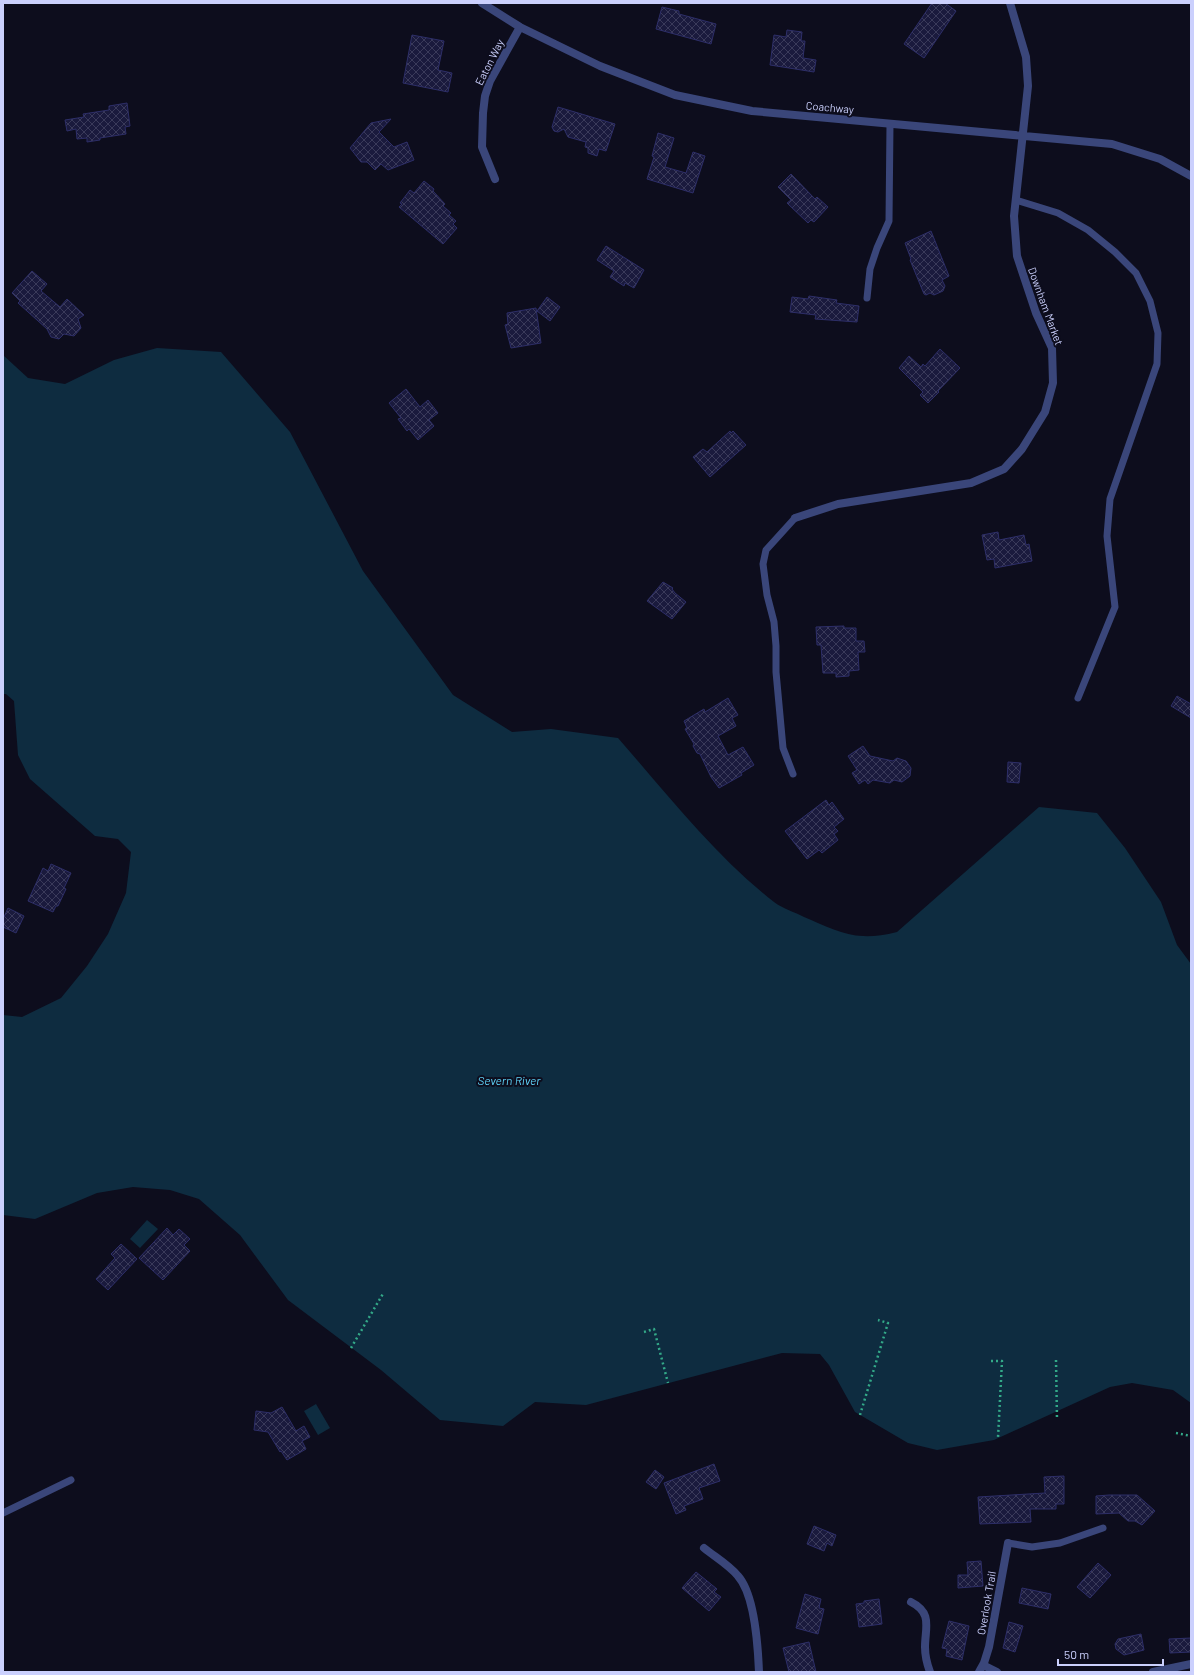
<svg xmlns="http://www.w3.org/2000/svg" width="1194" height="1675" viewBox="0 0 1194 1675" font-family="Barlow,sans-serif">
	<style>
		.water { fill: #0e2c40 }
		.building { fill: url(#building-cross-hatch); stroke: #2d2e68 }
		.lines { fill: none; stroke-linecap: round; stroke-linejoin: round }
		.path { stroke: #33a988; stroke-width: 2.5; stroke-dasharray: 2 3; stroke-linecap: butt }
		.service { stroke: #3a467a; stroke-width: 7 }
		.minor { stroke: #3a467a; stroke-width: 8 }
		.labels { text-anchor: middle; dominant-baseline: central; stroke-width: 4; stroke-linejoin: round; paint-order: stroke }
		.street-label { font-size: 11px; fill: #cbd0fd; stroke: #0d0d1d }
		.water-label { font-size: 12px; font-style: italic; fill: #5ed2f7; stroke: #0d0d1d }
	</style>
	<defs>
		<pattern id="building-cross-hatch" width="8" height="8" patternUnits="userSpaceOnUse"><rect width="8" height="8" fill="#1a1a3d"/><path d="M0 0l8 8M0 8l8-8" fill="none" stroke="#3a3a5a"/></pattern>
	</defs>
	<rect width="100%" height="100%" fill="#0d0d1d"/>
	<!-- water -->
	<path class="water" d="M157 348 221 352 290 432 363 571 453 695 512 732 551 729 618 738C668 795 715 856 774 902 783 909 795 912 804 917 841 933 857 942 897 932L1039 807 1097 813 1125 848 1161 902 1177 945 1191 964V1454V1403L1173 1390 1132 1383 1110 1387 994 1440 937 1450 908 1443 855 1412 829 1365 820 1354 782 1353 586 1405 535 1402 503 1426 440 1420 381 1370 288 1300 240 1235 199 1199 170 1190 133 1187 97 1193 35 1219 3 1215V1015L22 1017 61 998 87 966 108 934 126 893 131 852 118 839 95 836 30 779 18 755 14 701 6 694H3V355L28 378 65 384 114 360Z
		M147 1220 158 1229 140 1248 130 1239Z
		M316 1404 330 1428 318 1435 304 1411Z"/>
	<!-- building -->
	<path class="building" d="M932 3H945L956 11 924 58 904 44Z
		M662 7 679 11V14L716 24 711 44 656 29Z
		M787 30 802 32 801 41H805L803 58 816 60 814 72 770 65 774 35 786 37Z
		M412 35 444 41 438 70 452 73 448 92 403 83Z
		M127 103 130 126 125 127 126 134 100 138V140L87 142V138L77 139 76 129 67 131 65 120 84 117 83 114 109 110V106Z
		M558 107 615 124 606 151 599 149 597 156 588 153V148L585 147 586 142 568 137 564 129 558 132 554 131 552 127Z
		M391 119 379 132 394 147 407 142 414 160 388 170 381 164 375 170 367 162H361L350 148 371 123Z
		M658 133 674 138 665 167 686 173 693 152 705 156 693 193 647 179 654 157 652 156Z
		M791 174 815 199 817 197 828 207 814 222 811 220 808 223 787 203 791 200 778 187Z
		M424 181 434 189 433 191 445 204 443 206 451 213 449 215 456 221 453 224 457 228 443 244 399 207 402 204 400 203 410 190 414 193Z
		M931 231 949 276 942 280 945 286 943 291 934 295 930 293 926 295 924 294 910 260 911 259 905 243Z
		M606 246 644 270 634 288 625 283 624 286 610 277 614 271 597 260Z
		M32 271 47 284 41 291 60 307 67 299 84 315 78 319 81 328 74 336 64 334 59 339 51 337 47 329 18 303 20 301 12 293Z
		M809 296 837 300 836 303 859 306 857 322 815 319 816 315 790 312 792 297 808 299Z
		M547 297 560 307 550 321 537 311Z
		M536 308 541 343 511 348 505 325 508 324 507 313Z
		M940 349 960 368 938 391 939 392 928 403 920 395 923 392 899 368 909 356 921 367 923 364 925 366Z
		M406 389 420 407 428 400 438 413 429 420 434 426 418 440 409 429 407 431 398 419 401 418 389 403Z
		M730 431 731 433 733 431 746 445 710 477 693 457 703 449 707 452Z
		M998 532 999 540 1024 535 1026 545 1029 544 1032 561 995 568 994 559 987 560 982 535Z
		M663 582 673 588 672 589 675 593 686 602 672 619 647 601Z
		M844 626V628H856V641H864L865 652H858L859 670 849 671V676L836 677V673H823L821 645H817L816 627Z
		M1177 696 1191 704V718L1171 706Z
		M728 698 738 715 732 718 736 726 718 736 728 755 743 747 754 765 741 773 742 775 719 788 711 777 700 754 697 753 693 746 694 744 685 729 687 728 684 721 704 709 705 712Z
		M863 746 870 756 893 761 897 758 906 761 911 768 910 776 902 782 894 780 890 783 873 780 868 784 865 780 859 784 852 773 857 770 848 756Z
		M1008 762 1021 763 1019 783 1007 782Z
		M826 800 829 805 832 802 844 819 834 827 838 831 834 834 838 840 822 853 819 850 807 859 785 831Z
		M51 864 71 873 64 888 66 889 58 906H56L53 912 28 901 43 868 48 871Z
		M8 908 24 916 16 933 3 927V919Z
		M167 1228 173 1235 179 1229 190 1239 184 1245 190 1251 163 1280 139 1258Z
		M121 1244 137 1259 108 1290 96 1279 115 1258 111 1254Z
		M282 1407 296 1431 304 1426 310 1437 302 1441 306 1449 287 1460 281 1451 280 1452 268 1432 254 1430 256 1411 271 1413Z
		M714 1464 720 1481 699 1488 703 1499 684 1506 686 1510 676 1514 664 1483Z
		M655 1470 664 1477 656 1489 646 1482Z
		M1064 1476V1504H1056V1509H1030L1031 1522 980 1524 978 1497 1045 1493 1044 1477Z
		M1109 1495H1137L1155 1511 1142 1525 1135 1521H1128L1119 1513 1096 1514V1496Z
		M814 1526 836 1535 832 1546 827 1543 824 1551 807 1544Z
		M981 1561 983 1586 958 1588V1575H968L967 1562Z
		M1098 1563 1111 1575 1090 1598 1077 1587Z
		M696 1572 717 1589 714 1592 721 1597 709 1611 682 1588Z
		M1022 1588 1051 1594 1048 1609 1019 1603Z
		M805 1594 821 1599 819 1608 824 1609 818 1634 796 1628Z
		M879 1599 882 1624 859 1627 856 1604 864 1603V1601Z
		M949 1621 969 1626 962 1660 946 1656 947 1649 942 1648Z
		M1009 1622 1023 1626 1015 1652 1003 1648Z
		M1141 1634 1144 1650 1124 1655 1116 1649 1115 1644 1118 1639Z
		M1191 1638V1652L1170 1653 1169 1639Z
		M809 1642 816 1672H789L783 1648Z"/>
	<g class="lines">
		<!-- path -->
		<path class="path" d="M644 1332 654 1329 668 1383
			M351 1348 384 1292
			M1056 1360 1057 1420
			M991 1361H1002L998 1438
			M860 1415 888 1323 878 1320
			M1176 1433 1191 1436"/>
		<!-- service -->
		<path class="service" d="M1016 200 1058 213 1088 230 1115 252 1136 273 1150 301 1158 333 1157 364 1110 499 1107 536 1115 607 1078 698
			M867 298 870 269 877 248 889 221 890 124
			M793 774 783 748 776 672V646L774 622 767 595 763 564 766 550 795 518
			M3 1513 71 1480
			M1008 1543 1032 1547 1060 1543 1103 1528"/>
		<!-- minor -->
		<path class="minor" d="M482 3 520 27 600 66 675 95 752 111 1112 144 1160 159 1191 176
			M495 179 482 147 483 113 485 96 490 81 520 27
			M795 518 838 504 971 483 1004 469 1022 449 1045 412 1053 383 1052 348 1036 313 1017 256 1014 216 1028 86 1026 57 1010 3
			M704 1548C715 1557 729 1565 738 1576 755 1595 758 1647 759 1672
			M911 1602C933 1613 925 1628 925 1647 925 1656 927 1664 930 1672
			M983 1665 997 1672
			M979 1672 984 1663 989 1647 1008 1543
			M1153 1672 1191 1664"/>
	</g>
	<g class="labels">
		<!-- street labels -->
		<g class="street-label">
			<text transform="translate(489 62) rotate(-63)">Eaton Way</text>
			<text transform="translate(830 107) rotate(5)">Coachway</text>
			<text transform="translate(1046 306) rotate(70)">Downham Market</text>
			<text transform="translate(986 1603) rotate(-80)">Overlook Trail</text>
		</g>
		<!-- water labels -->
		<g class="water-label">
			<text x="509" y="1080">Severn River</text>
		</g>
	</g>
	<!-- border -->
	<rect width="1194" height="1675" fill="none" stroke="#cbd0fd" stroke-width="8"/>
	<!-- scale -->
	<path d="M1058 1659v6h105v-6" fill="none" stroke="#cbd0fd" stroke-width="2"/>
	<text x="1064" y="1659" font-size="12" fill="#cbd0fd" stroke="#0d0d1d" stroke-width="3" paint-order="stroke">50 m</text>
</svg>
